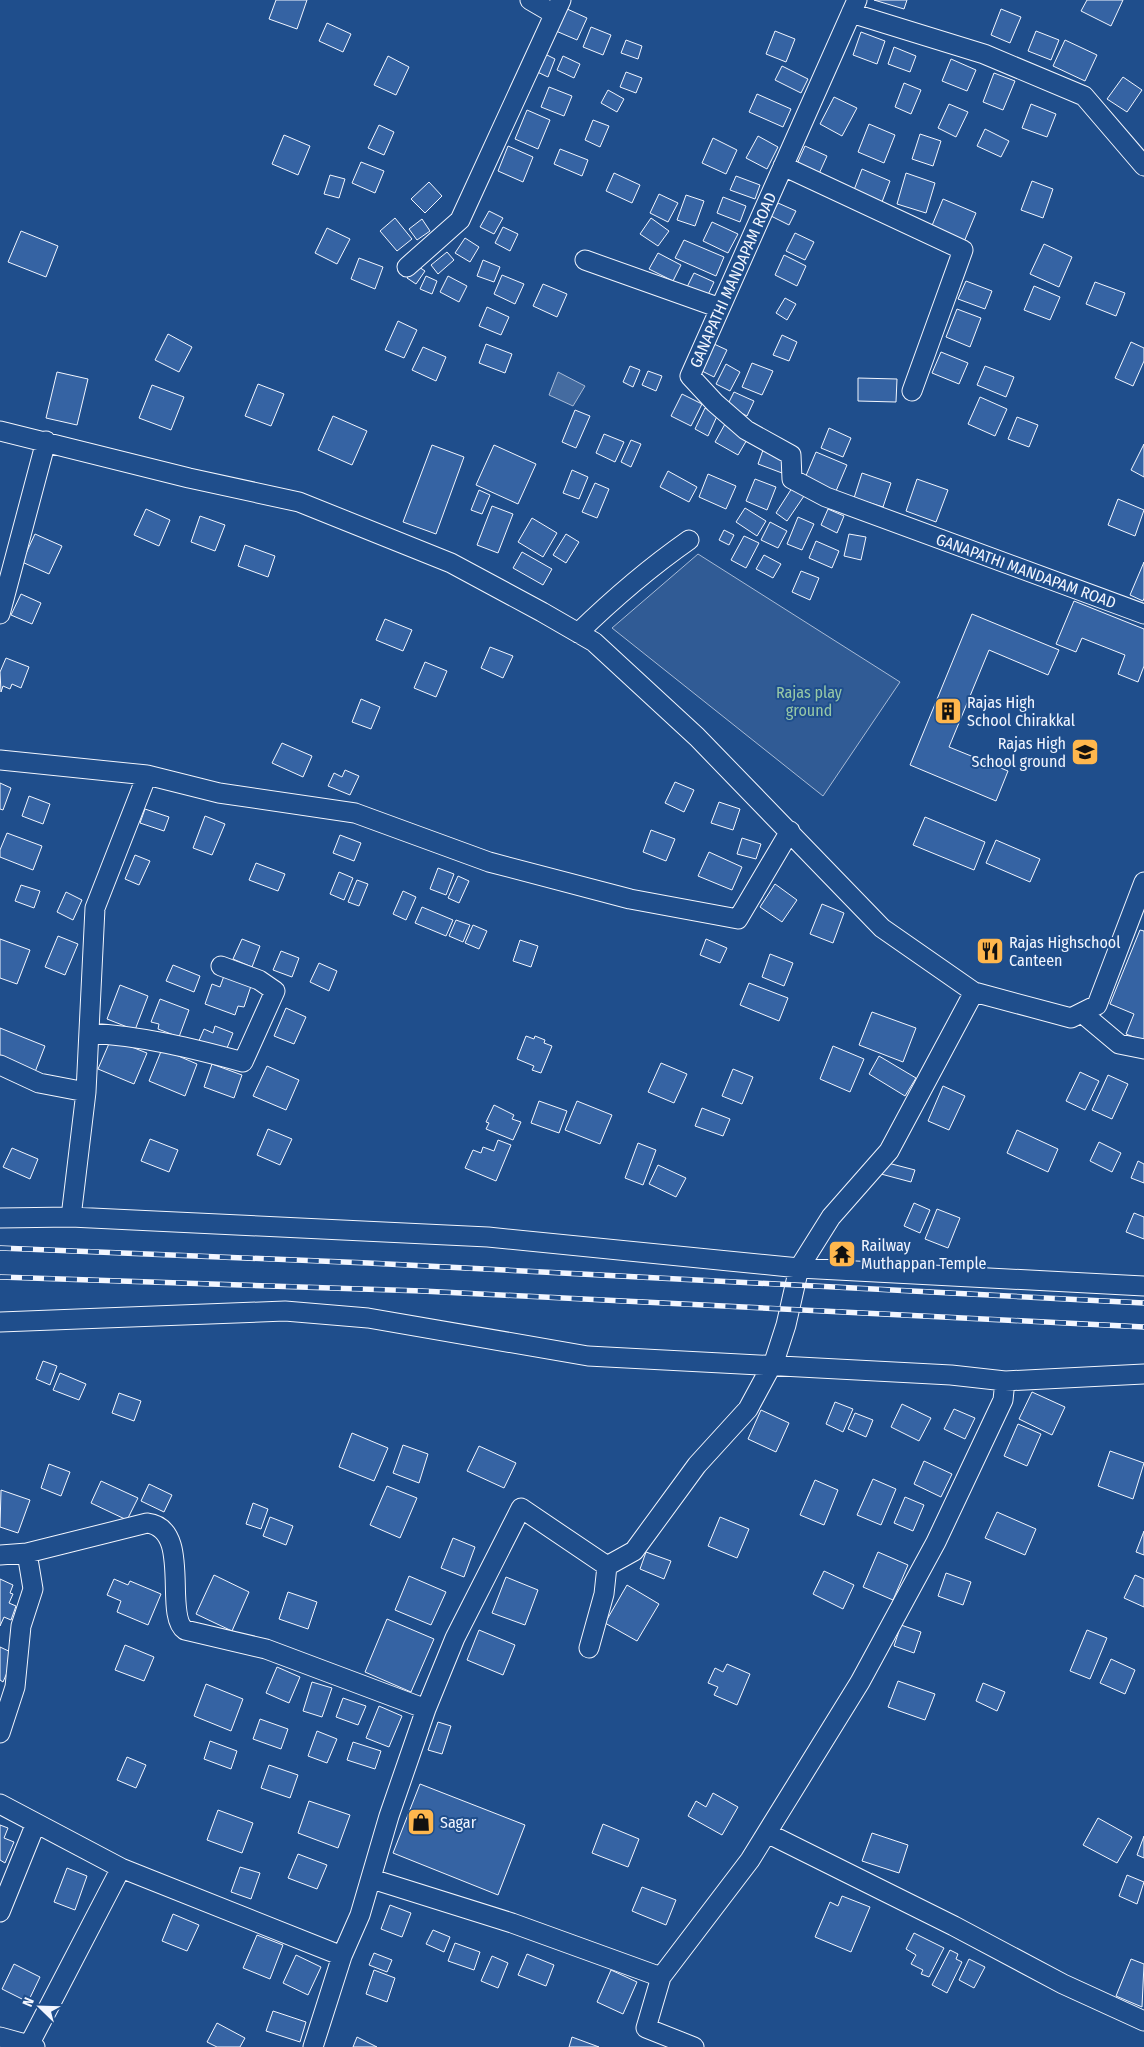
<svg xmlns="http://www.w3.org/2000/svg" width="1144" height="2047" viewBox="0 0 1144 2047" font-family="'Fira Sans Condensed',sans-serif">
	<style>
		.built { fill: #305b95; stroke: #a8bbd7 }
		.water { fill: #446ba0; stroke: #a8bbd7 }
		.building { fill: #3563a3; stroke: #f2f6ff }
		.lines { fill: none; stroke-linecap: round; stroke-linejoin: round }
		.minor-casing { stroke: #f2f6ff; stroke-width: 21 }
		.minor { stroke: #1f4e8c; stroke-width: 19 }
		.rail-casing { stroke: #f2f6ff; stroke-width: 5.5 }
		.rail { stroke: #1f4e8c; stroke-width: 4; stroke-dasharray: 11; stroke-linecap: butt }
		.labels { text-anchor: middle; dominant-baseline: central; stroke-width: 4; stroke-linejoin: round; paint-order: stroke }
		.street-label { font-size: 16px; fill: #f2f6ff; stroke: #1f4e8c }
		.park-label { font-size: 16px; fill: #97c8a6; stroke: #1f4e8c }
		.poi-label { font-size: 16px; fill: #f2f6ff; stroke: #1f4e8c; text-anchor: start }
	</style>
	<rect width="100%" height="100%" fill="#1f4e8c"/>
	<!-- built -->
	<path class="built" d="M698 554 900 682 823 796 612 628Z"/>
	<!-- water -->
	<path class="water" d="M558 372 585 386 573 406 549 395Z"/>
	<!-- building -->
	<path class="building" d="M276 0H307L297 29 269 19Z
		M874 0H907L904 9Z
		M1087 0H1123L1111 26 1081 11Z
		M565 8 587 18 577 40 556 31Z
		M1001 9 1021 17 1010 43 991 35Z
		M327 23 351 34 343 52 319 41Z
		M591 27 611 35 603 55 583 47Z
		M775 31 795 39 786 62 766 54Z
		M1036 31 1059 40 1051 60 1028 51Z
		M861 32 885 41 877 64 853 55Z
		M626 40 642 46 638 59 621 53Z
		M1065 40 1097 55 1085 81 1053 66Z
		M894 47 916 56 910 72 888 64Z
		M541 52 555 59 548 77 533 70Z
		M388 56 409 67 396 95 374 85Z
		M563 56 580 64 574 78 557 70Z
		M951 59 976 70 967 91 942 81Z
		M782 66 808 79 801 93 775 80Z
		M626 72 642 78 636 93 620 87Z
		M994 73 1015 81 1003 110 983 102Z
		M1123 77 1142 90 1127 112 1107 99Z
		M904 83 921 90 911 114 895 107Z
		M549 87 572 96 564 116 541 107Z
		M608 90 624 99 617 112 601 103Z
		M757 94 791 109 783 127 749 112Z
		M834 97 857 108 842 136 820 124Z
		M949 104 968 112 956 137 938 128Z
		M1031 104 1056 114 1047 137 1022 128Z
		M527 110 550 120 538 149 515 139Z
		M593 120 609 126 600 147 585 140Z
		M869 124 895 135 884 163 858 152Z
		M379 125 394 132 384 155 368 148Z
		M985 129 1009 141 1001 157 977 146Z
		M920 134 941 141 933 166 912 159Z
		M284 135 310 146 298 175 272 164Z
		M758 136 778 147 767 169 746 158Z
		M713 138 737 150 726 174 702 163Z
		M508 146 533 157 523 182 498 171Z
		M805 146 827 156 818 176 796 166Z
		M560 149 588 160 582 176 554 164Z
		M361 162 384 171 375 193 352 183Z
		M862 169 890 181 882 202 854 190Z
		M614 173 640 185 632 203 606 191Z
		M906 173 935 183 926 213 897 204Z
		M330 175 345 179 339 198 324 194Z
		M736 176 760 185 755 199 730 190Z
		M1032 181 1053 189 1043 218 1021 210Z
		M429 182 442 196 425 213 411 199Z
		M659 194 678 203 668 222 650 213Z
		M686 195 704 201 695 226 677 220Z
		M723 197 746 206 740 222 717 213Z
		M943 199 976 213 964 242 931 228Z
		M778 203 796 211 789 225 771 216Z
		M489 211 503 218 494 234 480 227Z
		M395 218 412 239 397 251 380 231Z
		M651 218 669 231 658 246 640 234Z
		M422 219 430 231 417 240 409 229Z
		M712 222 738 234 728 253 703 241Z
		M503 227 518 234 510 251 495 243Z
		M327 228 350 239 337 264 315 253Z
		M21 231 58 246 46 277 8 262Z
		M795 233 814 242 805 260 786 251Z
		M465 238 479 247 470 262 455 253Z
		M684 240 724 257 716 276 675 258Z
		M1044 244 1072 257 1059 287 1030 274Z
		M447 252 454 260 438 274 431 265Z
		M658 253 681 265 673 281 649 269Z
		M784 255 806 266 797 286 775 275Z
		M359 258 383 267 375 289 351 279Z
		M483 260 500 267 494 282 477 276Z
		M416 265 425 271 416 284 407 278Z
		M694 273 714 282 707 297 687 287Z
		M502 275 524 284 515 304 494 294Z
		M426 276 437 281 432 294 420 289Z
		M448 276 467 286 459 302 440 292Z
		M966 281 992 291 985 309 958 299Z
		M1095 282 1125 293 1116 316 1086 304Z
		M543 284 567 294 557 317 533 306Z
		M1034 286 1060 297 1050 320 1024 310Z
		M785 298 796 304 787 320 776 313Z
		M487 307 509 317 501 335 479 326Z
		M957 309 981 318 970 347 946 337Z
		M398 321 417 330 404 358 385 350Z
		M168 334 192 347 179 372 155 360Z
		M782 335 797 342 789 361 773 355Z
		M1131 342 1144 348V361L1133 386 1115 378Z
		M486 344 512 354 505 373 479 363Z
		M714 344 727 350 714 377 702 371Z
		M423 347 446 357 436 381 412 370Z
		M941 352 968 363 959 384 932 373Z
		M752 363 773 371 762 395 742 387Z
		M726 364 740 372 730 391 716 384Z
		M630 366 640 370 633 387 623 382Z
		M985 366 1014 377 1006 397 977 385Z
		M648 371 662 376 656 391 642 385Z
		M57 372 88 379 77 425 46 418Z
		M858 378 897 379 896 402 858 401Z
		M258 384 284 394 271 426 245 416Z
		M152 385 184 397 171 430 139 418Z
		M734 392 754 401 747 416 727 406Z
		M682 394 702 404 691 426 671 416Z
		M980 397 1007 409 995 436 968 424Z
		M705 408 718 414 708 436 695 429Z
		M575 410 590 416 576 448 562 442Z
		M333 416 367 431 352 465 318 450Z
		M1017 417 1038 425 1029 447 1008 439Z
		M725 424 748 438 738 455 715 442Z
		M829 428 851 438 843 457 821 448Z
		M604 434 624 442 615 462 596 453Z
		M631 440 641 444 631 467 621 462Z
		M1144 444V477L1131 470Z
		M432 445 464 457 436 534 403 522Z
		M494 445 536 464 518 504 476 485Z
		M763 450 787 459 782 473 758 464Z
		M816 452 847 465 836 491 805 478Z
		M572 470 588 477 579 499 563 493Z
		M668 471 697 487 689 502 660 487Z
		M862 473 891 483 883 507 854 498Z
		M708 474 736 486 726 509 699 497Z
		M755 479 776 487 767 510 746 501Z
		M917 479 948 490 936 522 906 511Z
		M595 483 609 489 597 518 582 512Z
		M792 488 804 496 787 521 776 513Z
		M479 490 490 495 482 514 471 510Z
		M1118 499 1144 510 1135 536 1108 525Z
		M492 506 513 514 498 553 477 545Z
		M745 508 766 521 757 536 736 522Z
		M146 509 170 520 159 546 134 535Z
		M828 509 844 516 837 533 821 525Z
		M200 516 225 525 215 551 191 542Z
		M798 517 814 524 802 550 787 544Z
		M532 518 557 533 543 557 518 542Z
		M770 522 787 531 778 548 761 540Z
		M724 530 734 535 729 545 719 540Z
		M35 534 62 546 49 574 22 562Z
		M566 534 579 542 566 563 553 555Z
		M849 534 866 537 861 560 844 556Z
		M744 536 759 543 746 568 731 560Z
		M816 541 839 551 832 568 809 558Z
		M245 545 275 556 268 577 238 566Z
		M522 552 552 569 543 585 513 568Z
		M764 555 781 564 773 578 756 569Z
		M1144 562V598L1143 601 1130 595Z
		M801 571 819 578 810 600 792 592Z
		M21 594 41 603 32 624 11 615Z
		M1074 601 1144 629V666L1138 682 1118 674 1125 655 1082 638 1076 652 1056 644Z
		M972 614 1059 650 1048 675 989 650 949 747 1008 771 996 801 910 765Z
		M385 619 412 630 403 651 376 640Z
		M490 647 513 656 503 678 481 668Z
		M6 658 29 667 21 688 12 684 10 689 3 686 1 692 0 672Z
		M425 662 447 671 436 697 414 688Z
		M361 699 380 707 371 729 352 722Z
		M282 743 312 756 303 777 272 763Z
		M345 770 359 776 350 795 328 786 334 773 342 777Z
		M675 782 694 790 684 812 665 803Z
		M0 783 11 788 3 810 0 809Z
		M29 796 50 804 43 824 22 816Z
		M719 802 740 809 733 830 711 823Z
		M145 809 169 817 164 831 140 823Z
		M205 816 225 824 212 855 193 848Z
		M925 817 985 842 974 870 913 845Z
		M651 830 675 839 666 861 643 852Z
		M7 833 42 846 33 870 0 857V850Z
		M340 835 361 843 354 861 333 853Z
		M742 838 761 844 756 859 737 854Z
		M996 840 1040 859 1030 882 986 863Z
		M709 852 742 867 732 890 698 876Z
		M135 855 150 861 139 885 125 879Z
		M256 863 285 874 278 891 249 880Z
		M438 868 454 874 446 895 430 889Z
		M339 872 353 878 344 900 330 894Z
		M458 876 469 881 459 903 448 898Z
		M357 880 368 884 359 906 348 902Z
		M775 884 797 900 782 922 760 907Z
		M21 885 40 891 34 908 15 901Z
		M403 891 416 897 406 920 393 914Z
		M66 892 82 900 73 920 57 912Z
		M822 904 844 913 833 943 810 934Z
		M422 907 453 920 446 936 415 923Z
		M456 920 470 925 463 942 449 936Z
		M473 925 487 931 479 949 465 943Z
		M1140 930 1144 931V1041L1126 1034 1134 1014 1110 1004Z
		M58 936 78 944 65 975 45 967Z
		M0 939 30 950 17 984 0 978Z
		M242 939 260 946 252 967 233 959Z
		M706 939 727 948 720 963 700 955Z
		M520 940 538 946 531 967 513 961Z
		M281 951 299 958 292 977 273 970Z
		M770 954 793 963 784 986 762 977Z
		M319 963 337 971 329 991 310 982Z
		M173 965 200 976 194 992 166 981Z
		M225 973 252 983 244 1007 238 1006 235 1015 205 1004 212 984 220 987Z
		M749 983 788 998 779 1021 740 1005Z
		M120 985 148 996 135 1030 107 1019Z
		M160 999 189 1010 179 1037 158 1029 159 1024 151 1022Z
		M286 1008 306 1017 294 1044 274 1036Z
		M872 1012 916 1028 903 1062 859 1045Z
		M215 1026 233 1033 225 1053 198 1043 204 1029 213 1033Z
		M0 1028 45 1046 35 1072 0 1058Z
		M526 1036 534 1039 535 1036 545 1040 544 1043 552 1046 541 1073 532 1070 534 1066 517 1059Z
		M111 1039 147 1053 134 1084 98 1069Z
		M833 1046 864 1059 850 1092 820 1079Z
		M162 1049 197 1064 185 1096 149 1081Z
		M879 1056 916 1078 905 1096 869 1074Z
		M661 1063 687 1074 674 1103 648 1092Z
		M212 1064 242 1075 234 1098 204 1087Z
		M267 1066 299 1080 286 1110 253 1096Z
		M733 1069 753 1077 742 1104 722 1096Z
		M1080 1072 1099 1081 1085 1110 1066 1101Z
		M1108 1075 1128 1084 1112 1119 1092 1110Z
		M943 1086 965 1096 949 1130 928 1121Z
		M539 1101 567 1111 559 1133 531 1123Z
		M577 1101 612 1115 600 1144 565 1130Z
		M494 1105 514 1115 512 1119 521 1122 513 1140 486 1129 489 1123 486 1122Z
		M702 1108 730 1119 723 1136 695 1126Z
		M268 1129 292 1139 280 1165 257 1155Z
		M1017 1130 1058 1149 1048 1172 1007 1153Z
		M150 1139 178 1150 169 1172 141 1161Z
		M498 1140 511 1145 496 1181 465 1168 473 1150 481 1153 483 1147 494 1151Z
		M1099 1142 1121 1153 1112 1172 1090 1161Z
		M638 1143 656 1150 643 1185 625 1178Z
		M12 1148 38 1159 30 1179 3 1167Z
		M1138 1161 1144 1164V1183L1131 1178Z
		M884 1162 915 1170 911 1182 881 1174Z
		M658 1165 686 1178 676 1197 649 1184Z
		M914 1203 930 1210 920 1233 904 1226Z
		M937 1209 960 1218 948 1248 925 1239Z
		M1134 1213 1144 1217V1239L1126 1232Z
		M43 1361 57 1366 50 1385 36 1379Z
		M60 1373 86 1384 79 1400 53 1390Z
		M1032 1392 1065 1407 1052 1435 1019 1419Z
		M119 1393 141 1401 134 1421 112 1413Z
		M835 1402 853 1409 843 1432 826 1424Z
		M902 1404 931 1418 919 1441 891 1427Z
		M954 1409 975 1418 965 1439 944 1429Z
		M761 1410 789 1423 776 1452 748 1439Z
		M855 1413 873 1420 866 1437 848 1429Z
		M1018 1424 1041 1434 1027 1466 1004 1456Z
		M352 1433 388 1448 374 1481 339 1467Z
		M403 1445 428 1454 419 1483 393 1473Z
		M479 1446 516 1463 504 1488 467 1471Z
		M1110 1451 1144 1463 1133 1499 1098 1486Z
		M924 1461 952 1474 941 1497 914 1484Z
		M49 1464 70 1472 61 1496 41 1488Z
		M873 1479 896 1489 881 1525 857 1515Z
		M815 1480 838 1490 824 1525 800 1515Z
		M101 1481 138 1498 127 1520 91 1503Z
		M149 1484 172 1495 164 1512 141 1501Z
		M387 1486 417 1498 400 1538 370 1525Z
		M1 1490 30 1500 18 1533 0 1527Z
		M905 1497 924 1505 913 1531 894 1523Z
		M253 1503 268 1509 261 1529 246 1524Z
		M997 1512 1036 1529 1025 1555 985 1538Z
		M270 1517 293 1526 286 1545 263 1536Z
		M720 1517 749 1529 737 1558 708 1546Z
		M1144 1531V1555L1136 1552Z
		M453 1538 475 1547 464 1577 441 1568Z
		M646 1552 671 1561 664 1579 640 1569Z
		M878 1552 908 1565 893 1600 863 1587Z
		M824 1571 854 1585 843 1609 813 1594Z
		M946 1573 971 1582 963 1605 938 1596Z
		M214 1575 249 1592 232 1631 196 1614Z
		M1135 1575 1144 1579V1607L1124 1598Z
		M409 1576 446 1592 431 1625 395 1610Z
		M506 1577 538 1590 525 1625 492 1613Z
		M0 1579 13 1585 10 1593 13 1594 9 1603 16 1606 11 1620 4 1617 0 1626Z
		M114 1579 128 1585 130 1581 161 1594 148 1625 117 1612 121 1601 107 1595Z
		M627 1585 659 1604 637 1641 605 1623Z
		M288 1592 317 1602 308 1629 279 1619Z
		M387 1619 434 1639 411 1692 365 1672Z
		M901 1625 921 1632 914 1653 894 1646Z
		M479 1630 515 1645 503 1675 467 1660Z
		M1087 1630 1107 1638 1090 1679 1070 1671Z
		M125 1645 154 1657 144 1681 115 1670Z
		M0 1647 15 1654 3 1682 0 1680Z
		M1111 1659 1135 1670 1125 1694 1100 1683Z
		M727 1664 750 1674 737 1705 714 1695 718 1687 708 1683 715 1668 723 1672Z
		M277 1667 300 1677 289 1703 266 1693Z
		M898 1681 935 1694 925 1720 888 1707Z
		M312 1682 332 1688 322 1717 303 1711Z
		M983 1683 1005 1692 997 1711 976 1701Z
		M206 1684 243 1699 231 1731 194 1716Z
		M343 1698 366 1706 358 1725 336 1717Z
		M379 1706 402 1716 389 1747 366 1738Z
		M260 1719 288 1729 281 1749 253 1739Z
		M438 1722 451 1726 442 1754 428 1750Z
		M317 1731 337 1739 327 1763 308 1756Z
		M210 1741 237 1751 231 1769 204 1759Z
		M353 1742 381 1751 375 1769 347 1760Z
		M127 1757 146 1765 136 1788 117 1780Z
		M269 1765 298 1775 290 1798 261 1788Z
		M420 1784 525 1825 498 1895 393 1853Z
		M713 1793 738 1807 722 1835 688 1816 696 1801 706 1807Z
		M309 1801 350 1815 338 1848 298 1833Z
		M218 1810 253 1823 242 1853 207 1840Z
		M1098 1818 1132 1837 1117 1863 1083 1845Z
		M603 1824 639 1839 628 1867 592 1853Z
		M0 1825 8 1828 4 1838 14 1842 5 1863 0 1860Z
		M872 1833 908 1845 899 1873 862 1861Z
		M1144 1836V1858L1137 1855Z
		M298 1854 327 1865 317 1889 288 1878Z
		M240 1867 260 1873 251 1899 231 1892Z
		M67 1868 87 1876 75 1910 54 1902Z
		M1127 1875 1144 1882 1137 1904 1119 1896Z
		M642 1887 676 1900 666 1925 632 1911Z
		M842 1896 870 1907 851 1952 815 1937 830 1902 838 1906Z
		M390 1905 411 1913 402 1937 381 1929Z
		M173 1914 199 1925 187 1951 162 1941Z
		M433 1930 450 1937 444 1952 426 1944Z
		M914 1933 944 1948 929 1977 921 1974 923 1970 911 1964 916 1955 906 1949Z
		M257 1935 283 1945 270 1979 243 1968Z
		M455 1943 480 1952 474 1970 448 1961Z
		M950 1950 958 1954 956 1959 962 1962 947 1993 932 1985Z
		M374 1953 392 1960 387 1972 369 1965Z
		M527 1954 554 1965 546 1986 518 1975Z
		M296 1955 321 1967 308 1995 283 1983Z
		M492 1956 508 1963 498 1988 481 1981Z
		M969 1959 985 1967 974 1988 959 1980Z
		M1131 1959 1144 1964 1142 2007 1116 1996Z
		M14 1964 40 1977 28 2002 2 1989Z
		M374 1970 395 1978 387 2002 366 1994Z
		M611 1970 637 1982 623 2014 597 2002Z
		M273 2011 306 2022 300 2042 266 2031Z
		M217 2023 245 2038 240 2047H217L207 2042Z
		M357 2037 377 2047H353Z
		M572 2037 599 2047H569Z"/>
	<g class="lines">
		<!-- minor casing -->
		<g class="minor-casing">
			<path id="minor" d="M530 0 554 14
				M857 0 690 376 715 403 746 430 791 455 792 479 826 497 1144 614
				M851 13 984 54 1084 96 1144 166
				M783 166 963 250 912 391
				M585 260 720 308
				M407 267 460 220 561 0
				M0 431 189 478 299 502 451 563 542 612 594 642 697 737 882 928 974 992 1071 1018 1097 1005 1144 882
				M0 614 46 441
				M578 633C613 599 649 568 689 540
				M0 760 147 775
				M1082 1013 1119 1044 1144 1049
				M89 1033C142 1036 192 1048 243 1062L275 991 259 980 221 966
				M0 1065 39 1083 86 1092 71 1217
				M86 1092 95 908 147 775 219 793 355 813 489 862 630 899 738 919 790 831
				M0 1218 71 1217 488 1237 799 1268 1144 1286
				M0 1322 285 1311 368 1318 588 1356 951 1375 1005 1381 1144 1374
				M0 1555 27 1553 147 1523C193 1528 163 1615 185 1630L266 1649 426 1709
				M589 1648 604 1594 607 1566
				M0 1733 15 1687 21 1626 33 1589 27 1553
				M0 1804 121 1868 342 1956
				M767 1833 954 1926 1063 1984 1144 2021
				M372 1879 512 1923 661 1977 646 2028 694 2047
				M0 1912 36 1823
				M661 1977 750 1860 860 1682 936 1542 1003 1400 1005 1381
				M0 2037 29 2045
				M35 2047 29 2045 121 1868
				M313 2047 342 1956 360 1915 389 1816 426 1709 455 1638 521 1508 607 1566 634 1551 697 1465 748 1409 775 1359 786 1325 799 1268 831 1217 889 1151 974 992"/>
		</g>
		<!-- minor -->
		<use href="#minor" class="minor"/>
		<!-- rail casing -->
		<g class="rail-casing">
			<path id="rail" d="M0 1248 368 1263 1144 1303
				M0 1277 422 1291 1144 1327"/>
		</g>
		<!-- rail -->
		<use href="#rail" class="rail"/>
	</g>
	<!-- icons -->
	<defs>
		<g id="building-square" transform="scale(1.4375)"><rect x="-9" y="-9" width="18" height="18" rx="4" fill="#ffb74d" stroke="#1f4e8c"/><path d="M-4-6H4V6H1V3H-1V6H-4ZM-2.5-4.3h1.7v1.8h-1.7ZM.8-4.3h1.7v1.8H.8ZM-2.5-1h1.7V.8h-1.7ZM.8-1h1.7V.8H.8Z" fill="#111"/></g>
		<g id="school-square" transform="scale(1.4375)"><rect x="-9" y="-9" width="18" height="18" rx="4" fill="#ffb74d" stroke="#1f4e8c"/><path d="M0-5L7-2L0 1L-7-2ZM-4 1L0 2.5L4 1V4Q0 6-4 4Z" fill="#111"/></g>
		<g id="restaurant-square" transform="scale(1.4375)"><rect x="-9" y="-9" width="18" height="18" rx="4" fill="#ffb74d" stroke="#1f4e8c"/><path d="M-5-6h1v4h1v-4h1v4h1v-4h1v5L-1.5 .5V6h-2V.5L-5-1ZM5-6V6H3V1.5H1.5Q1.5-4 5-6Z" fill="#111"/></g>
		<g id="temple-square" transform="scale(1.4375)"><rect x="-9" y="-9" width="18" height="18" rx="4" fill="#ffb74d" stroke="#1f4e8c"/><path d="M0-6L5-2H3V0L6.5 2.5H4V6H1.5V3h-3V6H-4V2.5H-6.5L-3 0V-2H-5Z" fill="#111"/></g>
		<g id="shop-square" transform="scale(1.4375)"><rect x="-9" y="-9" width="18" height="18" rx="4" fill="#ffb74d" stroke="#1f4e8c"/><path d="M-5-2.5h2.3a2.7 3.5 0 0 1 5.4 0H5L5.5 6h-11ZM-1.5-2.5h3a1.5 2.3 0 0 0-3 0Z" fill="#111"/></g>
	</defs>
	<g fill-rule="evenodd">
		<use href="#building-square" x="948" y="711"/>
		<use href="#school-square" x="1085" y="752"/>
		<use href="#restaurant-square" x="990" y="951"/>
		<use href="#temple-square" x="842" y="1254"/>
		<use href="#shop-square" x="421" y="1822"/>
	</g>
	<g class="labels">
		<!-- street labels -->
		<g class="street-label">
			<text transform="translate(733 280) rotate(-66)">GANAPATHI MANDAPAM ROAD</text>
			<text transform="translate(1026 571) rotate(20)">GANAPATHI MANDAPAM ROAD</text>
		</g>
		<!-- park labels -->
		<g class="park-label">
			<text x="809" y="692">Rajas play<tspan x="809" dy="18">ground</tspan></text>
		</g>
		<!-- poi labels -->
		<g class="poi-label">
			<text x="967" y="702">Rajas High<tspan x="967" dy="18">School Chirakkal</tspan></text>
			<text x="1066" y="743" text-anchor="end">Rajas High<tspan x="1066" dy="18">School ground</tspan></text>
			<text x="1009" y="942">Rajas Highschool<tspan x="1009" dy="18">Canteen</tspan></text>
			<text x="861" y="1245">Railway<tspan x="861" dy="18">Muthappan Temple</tspan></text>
			<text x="440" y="1822">Sagar</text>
		</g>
	</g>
	<!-- north arrow -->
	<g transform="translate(40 2007) rotate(293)" stroke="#1f4e8c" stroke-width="4" paint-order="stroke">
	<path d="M0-4L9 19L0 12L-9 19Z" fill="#f2f6ff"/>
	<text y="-8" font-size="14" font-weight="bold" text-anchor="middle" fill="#f2f6ff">N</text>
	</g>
</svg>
